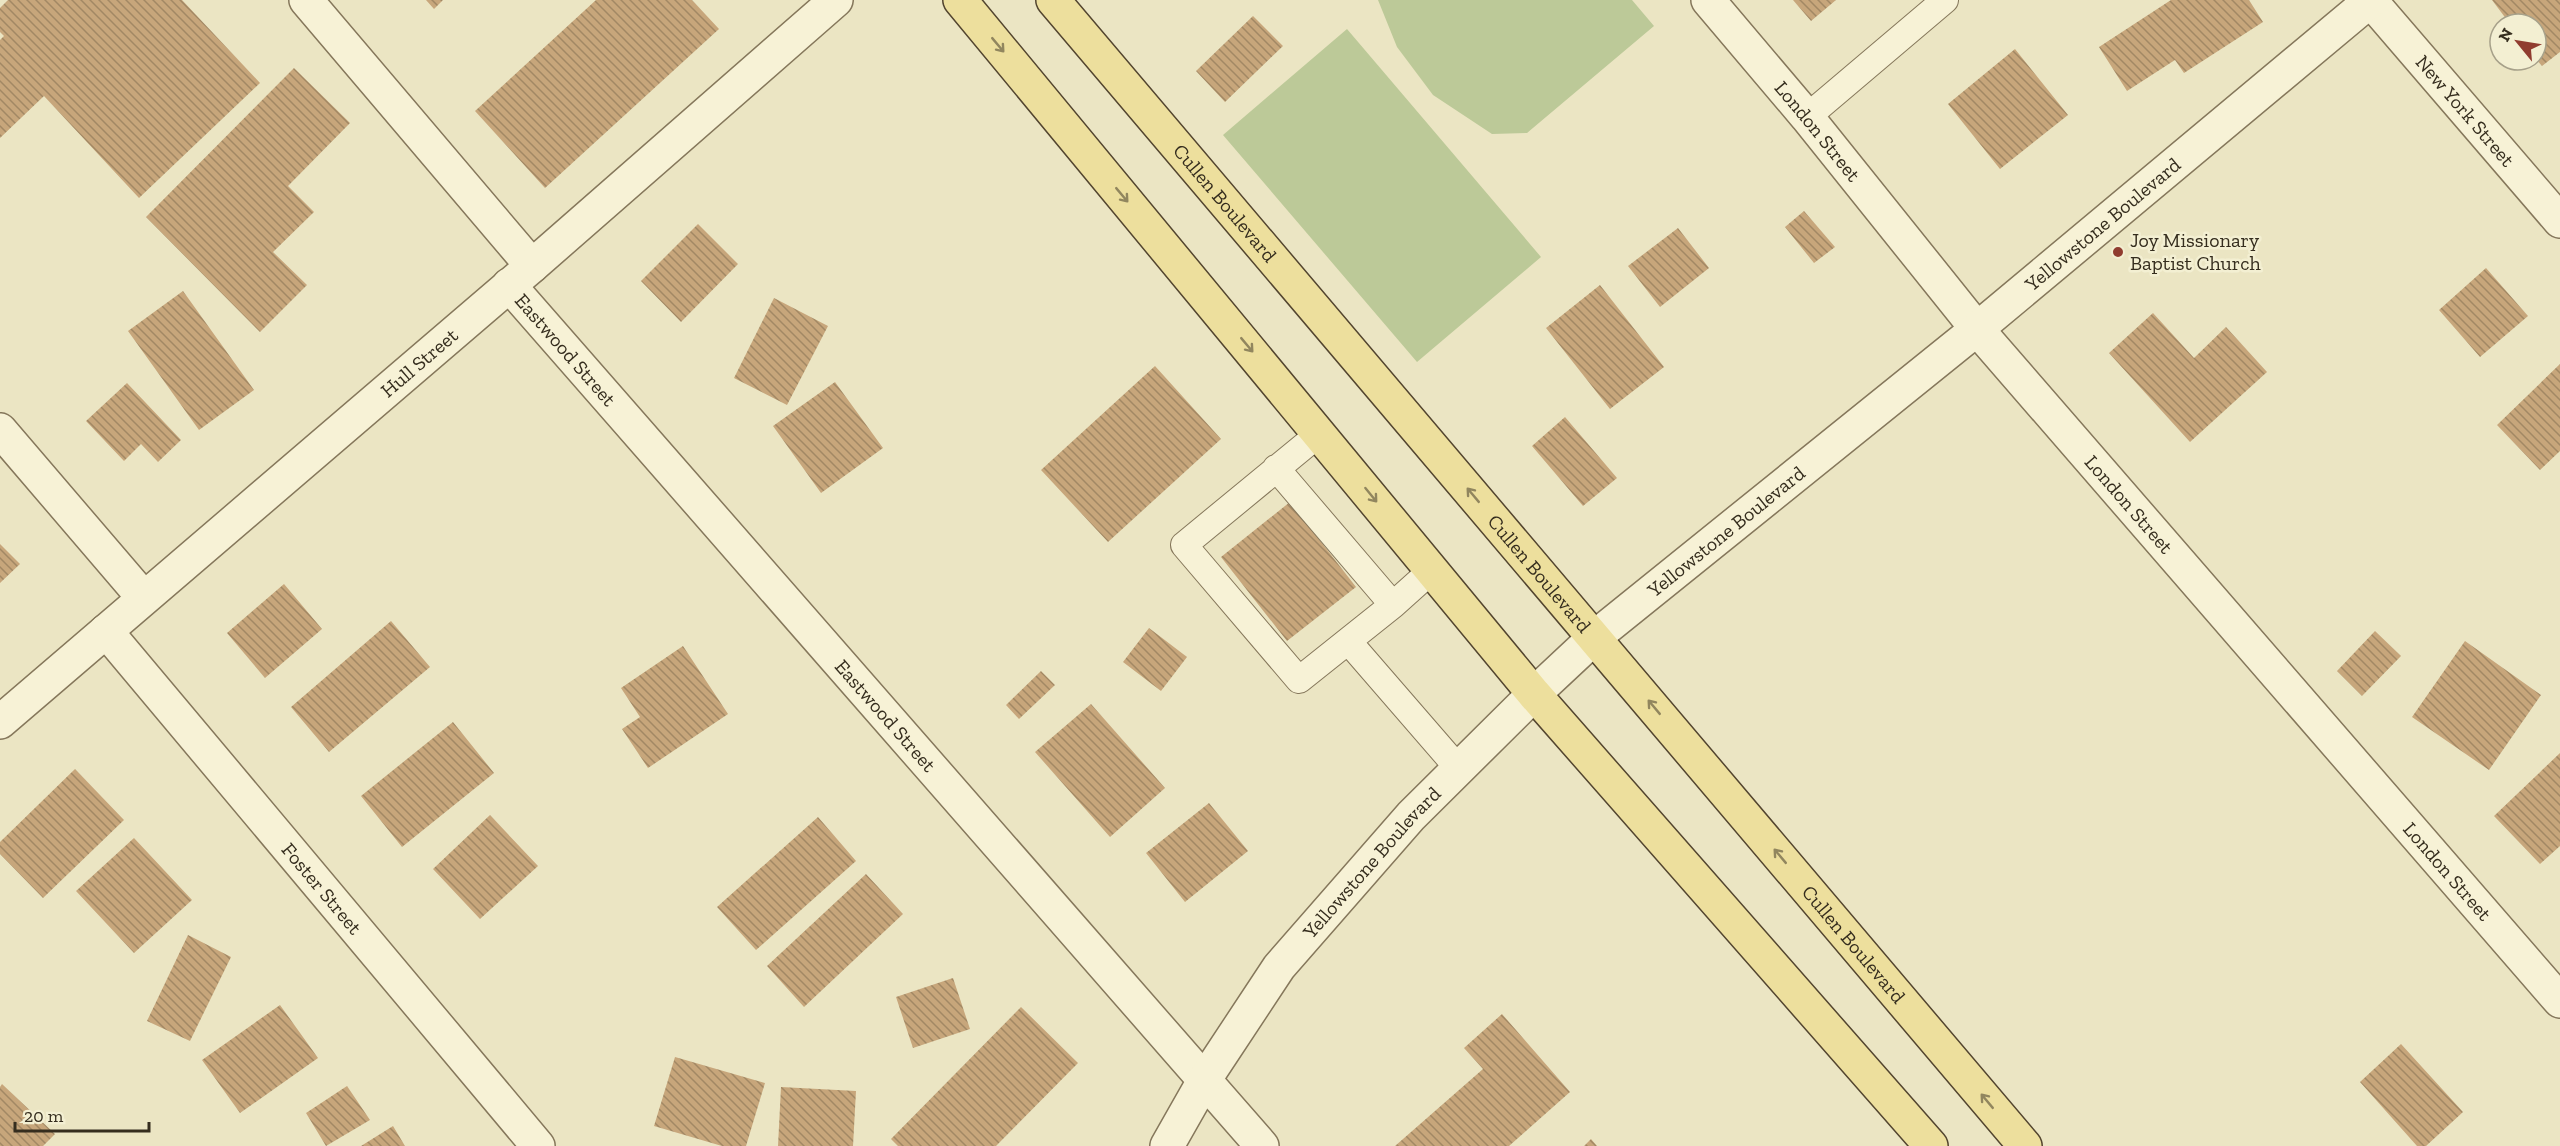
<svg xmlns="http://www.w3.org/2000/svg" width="2560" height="1146" viewBox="0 0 2560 1146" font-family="'Zilla Slab',serif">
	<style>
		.grass { fill: #bcc998 }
		.building { fill: url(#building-back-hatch) }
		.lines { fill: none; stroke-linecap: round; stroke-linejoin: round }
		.service-casing { stroke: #85775b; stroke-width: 28 }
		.minor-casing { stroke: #85775b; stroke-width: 36 }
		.tertiary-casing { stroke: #85775b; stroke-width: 36 }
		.primary-casing { stroke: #53452f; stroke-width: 36 }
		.service { stroke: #f7f2d6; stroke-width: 26 }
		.minor { stroke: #f7f2d6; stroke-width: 33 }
		.tertiary { stroke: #f7f2d6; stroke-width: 33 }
		.primary { stroke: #eddf9d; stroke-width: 33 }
		.oneway { stroke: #91865e }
		.poi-dot { fill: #903c2f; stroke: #f3efd2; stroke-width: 2 }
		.labels { text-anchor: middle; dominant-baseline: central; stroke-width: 5; stroke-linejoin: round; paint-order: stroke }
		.street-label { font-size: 20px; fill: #352d1e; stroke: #f3efd2 }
		.poi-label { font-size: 20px; fill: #352d1e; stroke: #f3efd2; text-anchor: start }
	</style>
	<defs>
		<pattern id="building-back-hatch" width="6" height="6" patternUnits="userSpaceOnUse" patternTransform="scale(1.5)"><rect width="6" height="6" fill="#c7a67b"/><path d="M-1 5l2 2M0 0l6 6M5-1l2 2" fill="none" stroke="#a28864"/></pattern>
	</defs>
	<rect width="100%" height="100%" fill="#ebe5c3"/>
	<!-- grass -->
	<path class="grass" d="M1378 0H1632L1654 26 1527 133 1492 134 1433 95 1397 47Z
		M1347 29 1541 257 1417 362 1223 135Z"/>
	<!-- building -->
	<path class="building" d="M8 0H182L260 83 139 198 44 96 0 138V40L4 36 0 32V8Z
		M426 0H443L434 9Z
		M596 0H692L719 29 545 188 475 111Z
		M1793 0H1836L1811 21Z
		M2171 0H2249L2263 22 2184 73 2175 60 2127 91 2099 47Z
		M2492 0H2560V52L2542 66 2536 59V24H2510Z
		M1253 16 1283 46 1225 102 1196 71Z
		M2015 49 2068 115 2000 169 1948 104Z
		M294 68 350 123 288 186 314 212 273 252 307 285 260 332 146 217Z
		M1804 211 1835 247 1814 263 1785 227Z
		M698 224 738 264 681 322 641 281Z
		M1678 228 1709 268 1660 307 1628 266Z
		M2486 268 2528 316 2480 357 2439 310Z
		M1600 285 1664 367 1610 409 1546 328Z
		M183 291 254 390 199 430 128 331Z
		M774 298 828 326 787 405 734 378Z
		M2153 313 2194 358 2226 327 2267 372 2190 442 2109 353Z
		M2560 364V451L2540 470 2497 425Z
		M1155 366 1221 439 1108 542 1041 470Z
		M835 382 883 448 821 493 773 426Z
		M127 383 181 440 158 462 141 444 124 461 86 421Z
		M1565 417 1617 478 1583 506 1532 446Z
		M1290 502 1356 587 1287 641 1221 557Z
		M0 544 20 564 0 583Z
		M284 584 322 629 265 678 227 633Z
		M391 621 430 667 329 752 291 707Z
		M1149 628 1187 657 1161 691 1123 662Z
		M2375 631 2401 656 2362 696 2337 671Z
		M2465 641 2541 695 2489 770 2412 717Z
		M683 646 728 714 648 768 622 729 640 717 621 688Z
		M1041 671 1055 685 1019 719 1006 705Z
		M1091 704 1165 788 1110 837 1035 752Z
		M453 722 494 773 402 847 361 796Z
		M2560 753V846L2540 864 2494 816Z
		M75 769 124 820 43 898 0 854V842Z
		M1209 803 1248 851 1185 902 1146 853Z
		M490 815 538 866 480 919 433 869Z
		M818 817 856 861 756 950 717 907Z
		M134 838 192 900 134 953 76 891Z
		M866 874 903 914 804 1007 767 966Z
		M188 935 231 957 190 1041 147 1021Z
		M953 978 970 1029 913 1048 896 997Z
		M280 1005 318 1058 240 1113 202 1060Z
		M1021 1007 1078 1063 996 1146H898L891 1139Z
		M1502 1014 1570 1092 1509 1146H1395L1483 1069 1464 1048Z
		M2401 1044 2463 1112 2426 1146H2417L2360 1082Z
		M675 1057 765 1083 746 1146H722L654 1126Z
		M2 1084 55 1134 43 1146H0V1087Z
		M347 1086 370 1120 326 1146 306 1113Z
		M781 1087 856 1091 853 1146H778Z
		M393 1126 405 1146H361Z
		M1591 1139 1597 1146H1584Z"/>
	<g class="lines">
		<!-- service casing -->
		<g class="service-casing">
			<path id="service" d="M1807 117 1945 0
				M1276 468 1393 605 1299 680 1184 545 1320 433
				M1393 605 1432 570
				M1348 641 1458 768"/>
		</g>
		<!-- minor casing -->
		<g class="minor-casing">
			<g id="minor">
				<path d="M306 0 532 266"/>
				<path id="s1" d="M1708 0 1807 117 1977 329 2560 1001"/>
				<path id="s2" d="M2370 0 2560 221"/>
				<path id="s3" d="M509 285 1262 1146"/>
				<path d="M0 430 143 597"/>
				<path id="s4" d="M106 631 538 1146"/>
				<path id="s5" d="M0 722 532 266 836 0"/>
			</g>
		</g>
		<!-- tertiary casing -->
		<g class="tertiary-casing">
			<g id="tertiary">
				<path id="s6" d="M1167 1146 1205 1079 1279 967 1411 816 1534 694 1595 637 1977 329 2371 0"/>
			</g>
		</g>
		<!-- primary casing -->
		<g class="primary-casing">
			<g id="primary">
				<path d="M960 0 1534 694 1931 1146"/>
				<path id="s7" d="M1053 0 2025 1146"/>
			</g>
		</g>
		<!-- service -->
		<use href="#service" class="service"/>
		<!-- minor -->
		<use href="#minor" class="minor"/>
		<!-- tertiary -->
		<use href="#tertiary" class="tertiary"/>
		<!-- primary -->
		<use href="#primary" class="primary"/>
	</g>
	<!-- one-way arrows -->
	<defs><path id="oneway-shaft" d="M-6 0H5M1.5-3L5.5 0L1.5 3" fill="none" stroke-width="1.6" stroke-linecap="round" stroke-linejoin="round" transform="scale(1.5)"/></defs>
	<g class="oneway">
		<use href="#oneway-shaft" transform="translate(998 45) rotate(50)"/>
		<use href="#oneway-shaft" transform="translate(1122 195) rotate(50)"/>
		<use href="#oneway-shaft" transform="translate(1247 345) rotate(50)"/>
		<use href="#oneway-shaft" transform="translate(1371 495) rotate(51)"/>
		<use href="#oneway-shaft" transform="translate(1473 495) rotate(-130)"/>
		<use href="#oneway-shaft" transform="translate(1654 707) rotate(-130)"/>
		<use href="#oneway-shaft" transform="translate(1780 856) rotate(-130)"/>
		<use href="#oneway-shaft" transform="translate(1987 1101) rotate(-130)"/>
	</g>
	<!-- markers -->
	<circle class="poi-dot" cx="2118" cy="252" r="6"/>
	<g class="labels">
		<!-- street labels -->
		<g class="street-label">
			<text stroke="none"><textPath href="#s2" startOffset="146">New York Street</textPath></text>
			<text stroke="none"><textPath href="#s1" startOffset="171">London Street</textPath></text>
			<text stroke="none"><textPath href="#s7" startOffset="266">Cullen Boulevard</textPath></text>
			<text stroke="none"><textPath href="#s6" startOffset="1323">Yellowstone Boulevard</textPath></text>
			<text stroke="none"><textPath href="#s3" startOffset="86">Eastwood Street</textPath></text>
			<text stroke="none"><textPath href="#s5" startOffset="552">Hull Street</textPath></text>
			<text stroke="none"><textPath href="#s1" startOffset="657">London Street</textPath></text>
			<text stroke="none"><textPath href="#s6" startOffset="837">Yellowstone Boulevard</textPath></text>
			<text stroke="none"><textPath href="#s7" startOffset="752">Cullen Boulevard</textPath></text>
			<text stroke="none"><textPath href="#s3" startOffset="572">Eastwood Street</textPath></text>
			<text stroke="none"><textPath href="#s6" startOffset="351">Yellowstone Boulevard</textPath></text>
			<text stroke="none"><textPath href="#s1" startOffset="1143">London Street</textPath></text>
			<text stroke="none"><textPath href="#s4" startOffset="336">Foster Street</textPath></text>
			<text stroke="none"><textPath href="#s7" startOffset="1238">Cullen Boulevard</textPath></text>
		</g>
		<!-- poi labels -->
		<g class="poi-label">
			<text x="2130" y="240">Joy Missionary<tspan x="2130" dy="23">Baptist Church</tspan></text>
		</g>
	</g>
	<!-- north arrow -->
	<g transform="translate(2518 42) rotate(300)"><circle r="28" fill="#f3efd2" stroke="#a7a18a" stroke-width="1.5"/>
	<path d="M0-4.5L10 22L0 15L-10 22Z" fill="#903c2f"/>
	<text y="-9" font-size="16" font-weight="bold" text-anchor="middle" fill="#352d1e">N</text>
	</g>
	<!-- scale -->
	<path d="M15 1122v9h134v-9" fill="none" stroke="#352d1e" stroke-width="3"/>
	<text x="24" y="1122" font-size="18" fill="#352d1e" stroke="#f3efd2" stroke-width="4.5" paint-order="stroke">20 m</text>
</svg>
